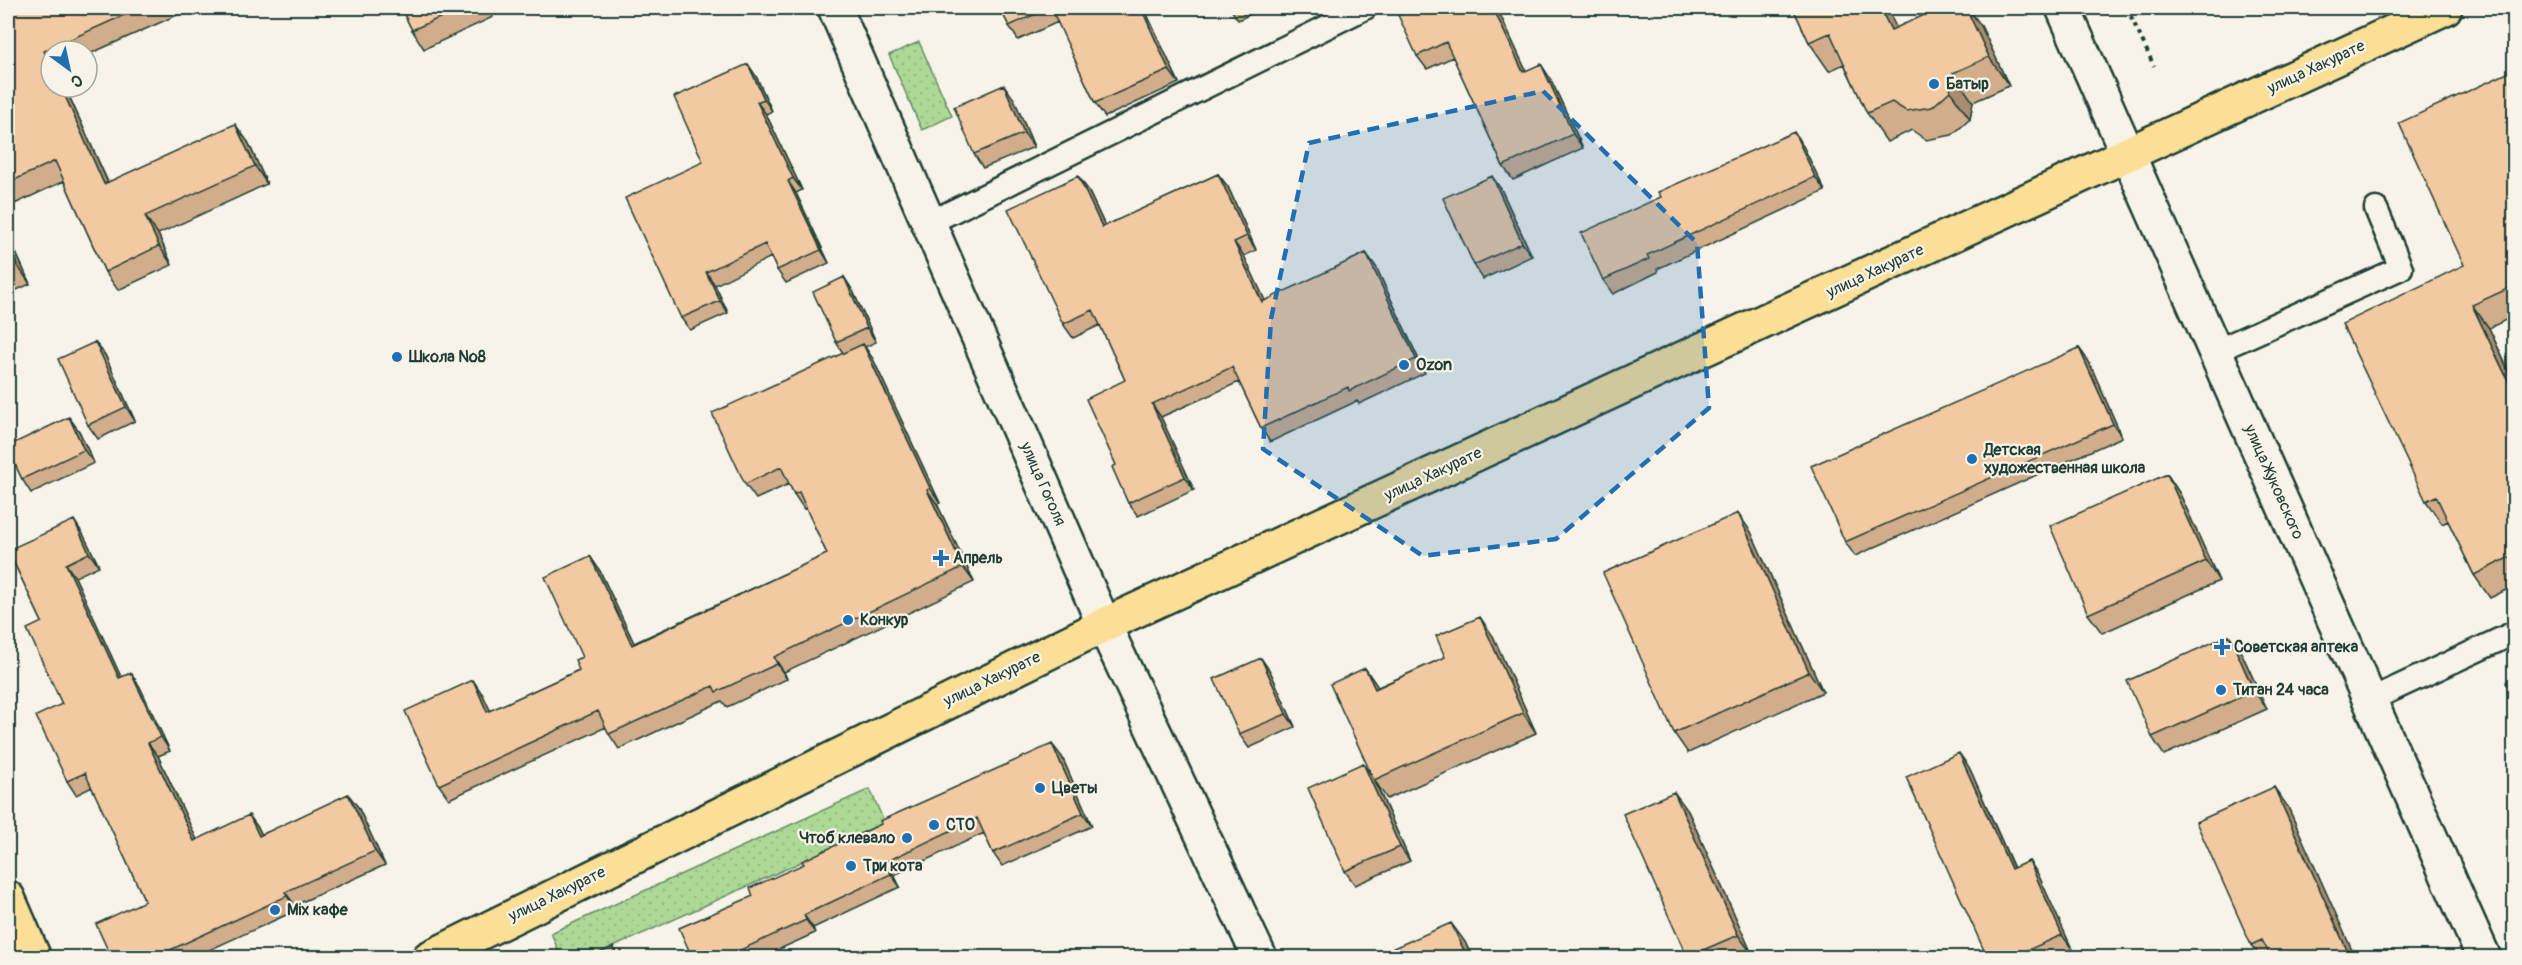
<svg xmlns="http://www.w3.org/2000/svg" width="2522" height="965" viewBox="0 0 2522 965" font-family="Pangolin,sans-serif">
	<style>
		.grass { fill: url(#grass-dots); stroke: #668b65; stroke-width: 1.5 }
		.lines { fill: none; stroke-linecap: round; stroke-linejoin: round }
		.service-casing { stroke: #1f3d34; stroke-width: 27 }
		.minor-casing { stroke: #1f3d34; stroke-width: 38 }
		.tertiary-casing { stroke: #1f3d34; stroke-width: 38 }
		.primary-casing { stroke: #1f3d34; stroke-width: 38 }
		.path { stroke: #1f3d34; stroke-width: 4; stroke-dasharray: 4.5 4.5; stroke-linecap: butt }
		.service { stroke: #f7f3e8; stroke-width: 22 }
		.minor { stroke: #f7f3e8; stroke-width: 33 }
		.tertiary { stroke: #f7f3e8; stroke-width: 33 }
		.primary { stroke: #fbdf96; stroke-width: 33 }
		.wall { fill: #d1ad8b; stroke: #1f3d34; stroke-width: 1.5 }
		.shaded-wall { fill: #aa8d71; stroke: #1f3d34; stroke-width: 1.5 }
		.building { fill: #f3c9a2; stroke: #1f3d34; stroke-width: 1.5 }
		.marked { fill: #1f6fb2; fill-opacity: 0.2; stroke: #1f6fb2; stroke-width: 4.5; stroke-dasharray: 12 8; stroke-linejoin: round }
		.poi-dot { fill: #1f6fb2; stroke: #f7f3e8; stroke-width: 2 }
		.labels { text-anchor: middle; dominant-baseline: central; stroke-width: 4.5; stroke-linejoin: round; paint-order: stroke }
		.street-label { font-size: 16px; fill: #1f3d34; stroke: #f7f3e8 }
		.poi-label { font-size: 16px; font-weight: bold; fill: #1f3d34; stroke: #f7f3e8; text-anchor: start }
	</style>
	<defs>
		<pattern id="grass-dots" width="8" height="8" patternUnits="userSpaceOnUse" patternTransform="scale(1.5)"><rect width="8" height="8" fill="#add996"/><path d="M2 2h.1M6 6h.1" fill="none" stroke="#94bb82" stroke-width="1.8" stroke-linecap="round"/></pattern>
	</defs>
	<rect width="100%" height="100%" fill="#f7f3e8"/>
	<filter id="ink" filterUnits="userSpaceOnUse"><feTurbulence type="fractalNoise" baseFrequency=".0167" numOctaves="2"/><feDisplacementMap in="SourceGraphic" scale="12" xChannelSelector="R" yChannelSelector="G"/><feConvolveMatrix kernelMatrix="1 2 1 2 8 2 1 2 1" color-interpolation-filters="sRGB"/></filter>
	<g filter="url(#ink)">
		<!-- grass -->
		<path class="grass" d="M919 42 952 116 922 130 889 55Z
			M870 789 885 824 591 957H561L551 933Z"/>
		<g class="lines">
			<!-- service casing -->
			<g class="service-casing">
				<path id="service" d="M929 223 1365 8
					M2216 351 2401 268 2376 209
					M2370 700 2514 633"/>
			</g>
			<!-- minor casing -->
			<g class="minor-casing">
				<path id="minor" d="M835 8 1104 625 1260 958"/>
			</g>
			<!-- tertiary casing -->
			<g class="tertiary-casing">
				<path id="tertiary" d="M2063 8 2484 958"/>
			</g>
			<!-- primary casing -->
			<g class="primary-casing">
				<path id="primary" d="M8 898 34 958
					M429 958 1104 625 2445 8"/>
			</g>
			<!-- path -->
			<path class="path" d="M2127 8 2154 66"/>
			<!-- service -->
			<use href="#service" class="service"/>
			<!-- minor -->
			<use href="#minor" class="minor"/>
			<!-- tertiary -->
			<use href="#tertiary" class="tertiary"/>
			<!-- primary -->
			<use href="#primary" class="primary"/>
		</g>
		<!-- wall -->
		<path class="wall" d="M8 8H193L87 55V51H51V87H65L108 182 248 142 267 184 158 234 172 265 118 290 105 272 64 181 8 207Z
			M401 8H488L493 17 424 49 412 30Z
			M1000 8H1144L1179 83 1105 117 1095 103 1058 22 1018 40 1009 26Z
			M1230 8H1264L1238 20Z
			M1497 8 1526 71 1550 78 1583 148 1513 180 1503 166 1453 57 1427 69 1417 56Z
			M1793 8 1896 28 1940 8H1968L1981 26 2009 86 1973 102 1970 119 1952 135 1926 140 1912 130 1887 142 1867 113 1844 64 1829 71 1809 42Z
			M2514 70V316L2489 328 2514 383V586L2490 598 2474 575 2448 521 2442 524 2426 501Z
			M756 76 772 111 766 114 802 190 796 193 829 263 786 283 777 270 771 257 715 285 728 313 690 330 681 318 703 162Z
			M1014 99 1034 147 983 168 974 154Z
			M1803 146 1825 191 1657 269 1658 272 1613 294 1603 280Z
			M1218 174 1228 187 1256 250 1244 256 1265 301 1366 253 1376 267 1425 373 1359 404 1357 401 1270 442 1261 428 1239 382 1161 417 1194 490 1138 516 1128 503 1116 465 1125 380 1100 325 1073 338 1063 324 1078 176 1088 190 1105 226Z
			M1501 189 1532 256 1483 279 1474 265Z
			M8 235 30 284 8 294Z
			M844 277 853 291 876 342 865 347 873 359 940 503 937 504 974 582 784 672 787 679 727 707 722 701 619 749 609 734 606 727 449 799 439 785 483 695 490 711 579 670 582 657 590 556 600 571 634 643 827 554 806 508 804 509 794 494 789 484 756 499 745 484 843 353 836 342Z
			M95 342 105 355 135 421 98 439 88 425Z
			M2079 348 2089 362 2122 437 1855 556 1845 542Z
			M79 431 94 463 31 493 22 479 11 456 8 457V446Z
			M2167 474 2180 494 2219 581 2102 633 2088 614Z
			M1751 532 1823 692 1688 753 1674 733Z
			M83 534 99 566 75 577 121 677 131 673 140 687 170 751 158 756 197 840 259 829 261 834 358 807 385 865 295 905 297 910 194 957H111L145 901 92 787 76 795 67 781 62 704 42 622 8 550Z
			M2229 635 2242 654 2267 709 2164 755 2152 737Z
			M1493 636 1536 733 1387 799 1375 781 1410 861 1355 885 1345 871 1372 775 1378 687Z
			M1270 671 1295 727 1249 748 1239 734Z
			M1062 757 1092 826 1002 866 993 853 984 833 894 875 900 887 813 928 815 933 762 957H692L753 896Z
			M1969 767 2014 868 2029 861 2038 874 2072 949 2053 957H1987Z
			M2288 807 2354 956 2360 957H2260L2251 945Z
			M1688 811 1752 954 1744 957H1687Z"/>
		<!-- shaded-wall -->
		<path class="shaded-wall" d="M486 8H488L493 17Z
			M1141 8H1144L1179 83 1169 70Z
			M1493 8H1497L1533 86 1523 72Z
			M1880 8H1887L1911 59 1891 30Z
			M1966 8H1968L1981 26 2009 86 1989 57Z
			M44 51 51 60V66Z
			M748 64 756 76 772 111 764 99Z
			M1541 64 1550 78 1583 148 1573 134Z
			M1953 73 1973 102 1970 119 1950 91Z
			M1004 85 1014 99 1034 147 1024 133Z
			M61 87H65L117 203 104 184Z
			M757 102 766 114 802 190 793 178Z
			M235 124 248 142 267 184 255 166Z
			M1794 132 1803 146 1825 191 1815 177Z
			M1218 174 1228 187 1256 250 1247 236Z
			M1078 176 1088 190 1112 241 1102 227Z
			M1492 176 1501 189 1532 256 1522 243Z
			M788 181 796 193 829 263 821 250Z
			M145 216 158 234 172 265 159 246Z
			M8 235 30 284 17 265 8 244Z
			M1234 242 1244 256 1272 315 1262 302Z
			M1366 253 1376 267 1425 373 1416 359Z
			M706 272 715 285 728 313 720 301Z
			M844 277 853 291 876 342 867 328Z
			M2472 305 2489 328 2514 383V393Z
			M95 342 105 355 135 421 126 407Z
			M863 344 873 359 940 503 930 488Z
			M2079 348 2089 362 2122 437 2113 424Z
			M1152 404 1161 417 1194 490 1185 477Z
			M69 417 79 431 94 463 84 450Z
			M2167 474 2180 494 2219 581 2206 561Z
			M927 490 937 504 974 582 963 567Z
			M1738 513 1751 532 1823 692 1809 672Z
			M74 520 83 534 99 566 89 553Z
			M590 556 600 571 642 660 632 645Z
			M66 564 75 577 128 692 119 678Z
			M1480 617 1493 636 1536 733 1523 713Z
			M2229 635 2242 654 2267 709 2254 691Z
			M774 657 784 672 787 679 777 664Z
			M1261 658 1270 671 1295 727 1286 714Z
			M1365 668 1378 687 1375 689Z
			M131 673 140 687 170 751 161 737Z
			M473 680 483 695 498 727 487 712Z
			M148 743 158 756 204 855 194 841Z
			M1052 744 1062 757 1092 826 1083 813Z
			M1959 753 1969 767 2020 883 2011 869Z
			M1363 763 1373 777 1410 861 1400 847Z
			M2274 787 2288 807 2355 957H2350Z
			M1674 792 1688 811 1752 954 1738 935Z
			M348 794 358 807 385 865 375 851Z
			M249 815 259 829 268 849 259 836Z
			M2029 861 2038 874 2072 949 2062 935Z
			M885 862 894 875 900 887 891 874Z
			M285 892 295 905 297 910 287 896Z
			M804 915 813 928 815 933 806 920Z
			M1451 923 1465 942 1472 957H1467Z"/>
		<!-- building -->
		<path class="building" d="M8 8H140L44 51 51 66V87H61L104 184 235 124 255 166 145 216 159 246 105 272 55 161 8 183Z
			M401 8H462L412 30Z
			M1000 8H1049L1009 26Z
			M1051 8H1141L1169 70 1095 103Z
			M1415 8H1493L1523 72 1541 64 1573 134 1503 166 1446 42 1417 56 1398 15Z
			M1793 8H1880L1891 30 1940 8H1966L1989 57 1953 73 1950 91 1932 107 1906 111 1892 102 1867 113 1830 33 1809 42Z
			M748 64 764 99 757 102 793 178 788 181 821 250 777 270 765 244 706 272 720 301 681 318 625 198 703 162 674 97Z
			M2514 70V286L2472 305 2514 393V555L2474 575 2436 496 2426 501 2342 324 2464 265 2399 123Z
			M1004 85 1024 133 974 154 954 107Z
			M1794 132 1815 177 1647 255 1649 259 1603 280 1581 233 1661 197 1658 192Z
			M1218 174 1247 236 1234 242 1262 302 1366 253 1416 359 1349 391 1348 387 1261 428 1232 367 1152 404 1185 477 1128 503 1112 467 1116 465 1086 399 1125 380 1093 310 1063 324 1008 209 1078 176 1102 227Z
			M1492 176 1522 243 1474 265 1443 198Z
			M8 244 17 265 8 270Z
			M844 277 867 328 836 342 813 292Z
			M95 342 126 407 88 425 58 359Z
			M863 344 930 488 927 490 963 567 774 657 777 664 716 692 713 686 609 734 598 711 439 785 405 711 473 680 487 712 579 670 575 660 582 657 545 577 590 556 632 645 827 554 799 492 794 494 781 467 745 484 712 413Z
			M2079 348 2113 424 1845 542 1811 466Z
			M69 417 84 450 22 479 8 449V446Z
			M2167 474 2206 561 2088 614 2050 526Z
			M1738 513 1809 672 1674 733 1603 573Z
			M74 520 89 553 66 564 119 678 131 673 161 737 148 743 194 841 249 815 259 836 348 794 375 851 285 892 287 896 155 957H111L96 924 145 901 85 773 67 781 36 716 62 704 27 629 42 622 8 550Z
			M1480 617 1523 713 1374 780 1330 684 1365 668 1375 689 1445 657 1436 636Z
			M2229 635 2254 691 2152 737 2127 681Z
			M1261 658 1286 714 1239 734 1214 679Z
			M2514 678V702L2506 682Z
			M1052 744 1083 813 993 853 977 818 885 862 891 874 804 915 806 920 725 957H692L679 928 753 896 750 888 804 864 802 861 881 824 880 821Z
			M1959 753 2011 869 2029 861 2062 935 2012 957H1987L1906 777Z
			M1363 763 1400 847 1345 871 1308 788Z
			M2274 787 2350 957H2271L2262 940 2251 945 2196 822Z
			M1674 792 1738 935 1687 957 1623 814Z
			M1451 923 1467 957H1373Z
			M613 947 618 957H591Z
			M2357 954 2359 957H2350Z"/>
	</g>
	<!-- marked area -->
	<path class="marked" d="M1543 91 1697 243 1709 408 1556 539 1423 556 1263 449 1271 319 1309 143Z"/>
	<!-- markers -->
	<g class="poi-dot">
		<circle cx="1934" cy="84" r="6"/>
		<circle cx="397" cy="357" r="6"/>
		<circle cx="1404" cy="365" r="6"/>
		<circle cx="1972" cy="459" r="6"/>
		<path d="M938 549h6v6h6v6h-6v6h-6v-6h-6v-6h6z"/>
		<circle cx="848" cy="620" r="6"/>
		<path d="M2219 638h6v6h6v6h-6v6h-6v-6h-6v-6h6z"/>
		<circle cx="2221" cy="690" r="6"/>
		<circle cx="1040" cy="788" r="6"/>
		<circle cx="934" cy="825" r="6"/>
		<circle cx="907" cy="838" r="6"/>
		<circle cx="851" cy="866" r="6"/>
		<circle cx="275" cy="910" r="6"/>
	</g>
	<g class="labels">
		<!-- street labels -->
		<g class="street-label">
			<text transform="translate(2316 67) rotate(-25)">улица Хакурате</text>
			<text transform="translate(1875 271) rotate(-25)">улица Хакурате</text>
			<text transform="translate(1433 474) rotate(-25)">улица Хакурате</text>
			<text transform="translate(2274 482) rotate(66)">улица Жуковского</text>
			<text transform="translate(1043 484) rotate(66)">улица Гоголя</text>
			<text transform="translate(992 679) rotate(-26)">улица Хакурате</text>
			<text transform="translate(557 894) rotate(-26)">улица Хакурате</text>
		</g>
		<!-- poi labels -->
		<g class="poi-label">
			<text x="1946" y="84">Батыр</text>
			<text x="409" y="357">Школа №8</text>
			<text x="1416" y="365">Ozon</text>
			<text x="1984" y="450">Детская<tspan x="1984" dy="18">художественная школа</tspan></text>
			<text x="953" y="558">Апрель</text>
			<text x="860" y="620">Конкур</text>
			<text x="2234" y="647">Советская аптека</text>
			<text x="2233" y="690">Титан 24 часа</text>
			<text x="1052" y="788">Цветы</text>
			<text x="946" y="825">СТО</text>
			<text x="895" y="838" text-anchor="end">Чтоб клевало</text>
			<text x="863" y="866">Три кота</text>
			<text x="287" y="910">Mix кафе</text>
		</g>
	</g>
	<!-- margin -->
	<rect width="2522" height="965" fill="none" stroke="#f7f3e8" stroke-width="30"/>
	<rect x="15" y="15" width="2492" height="935" fill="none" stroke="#1f3d34" stroke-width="2" filter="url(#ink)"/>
	<!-- north arrow -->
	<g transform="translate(69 69) rotate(147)"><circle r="28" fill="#f7f3e8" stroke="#a1aaa0" stroke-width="1.5"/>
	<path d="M0-4.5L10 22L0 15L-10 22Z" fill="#1f6fb2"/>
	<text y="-9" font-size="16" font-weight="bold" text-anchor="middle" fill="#1f3d34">С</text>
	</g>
</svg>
